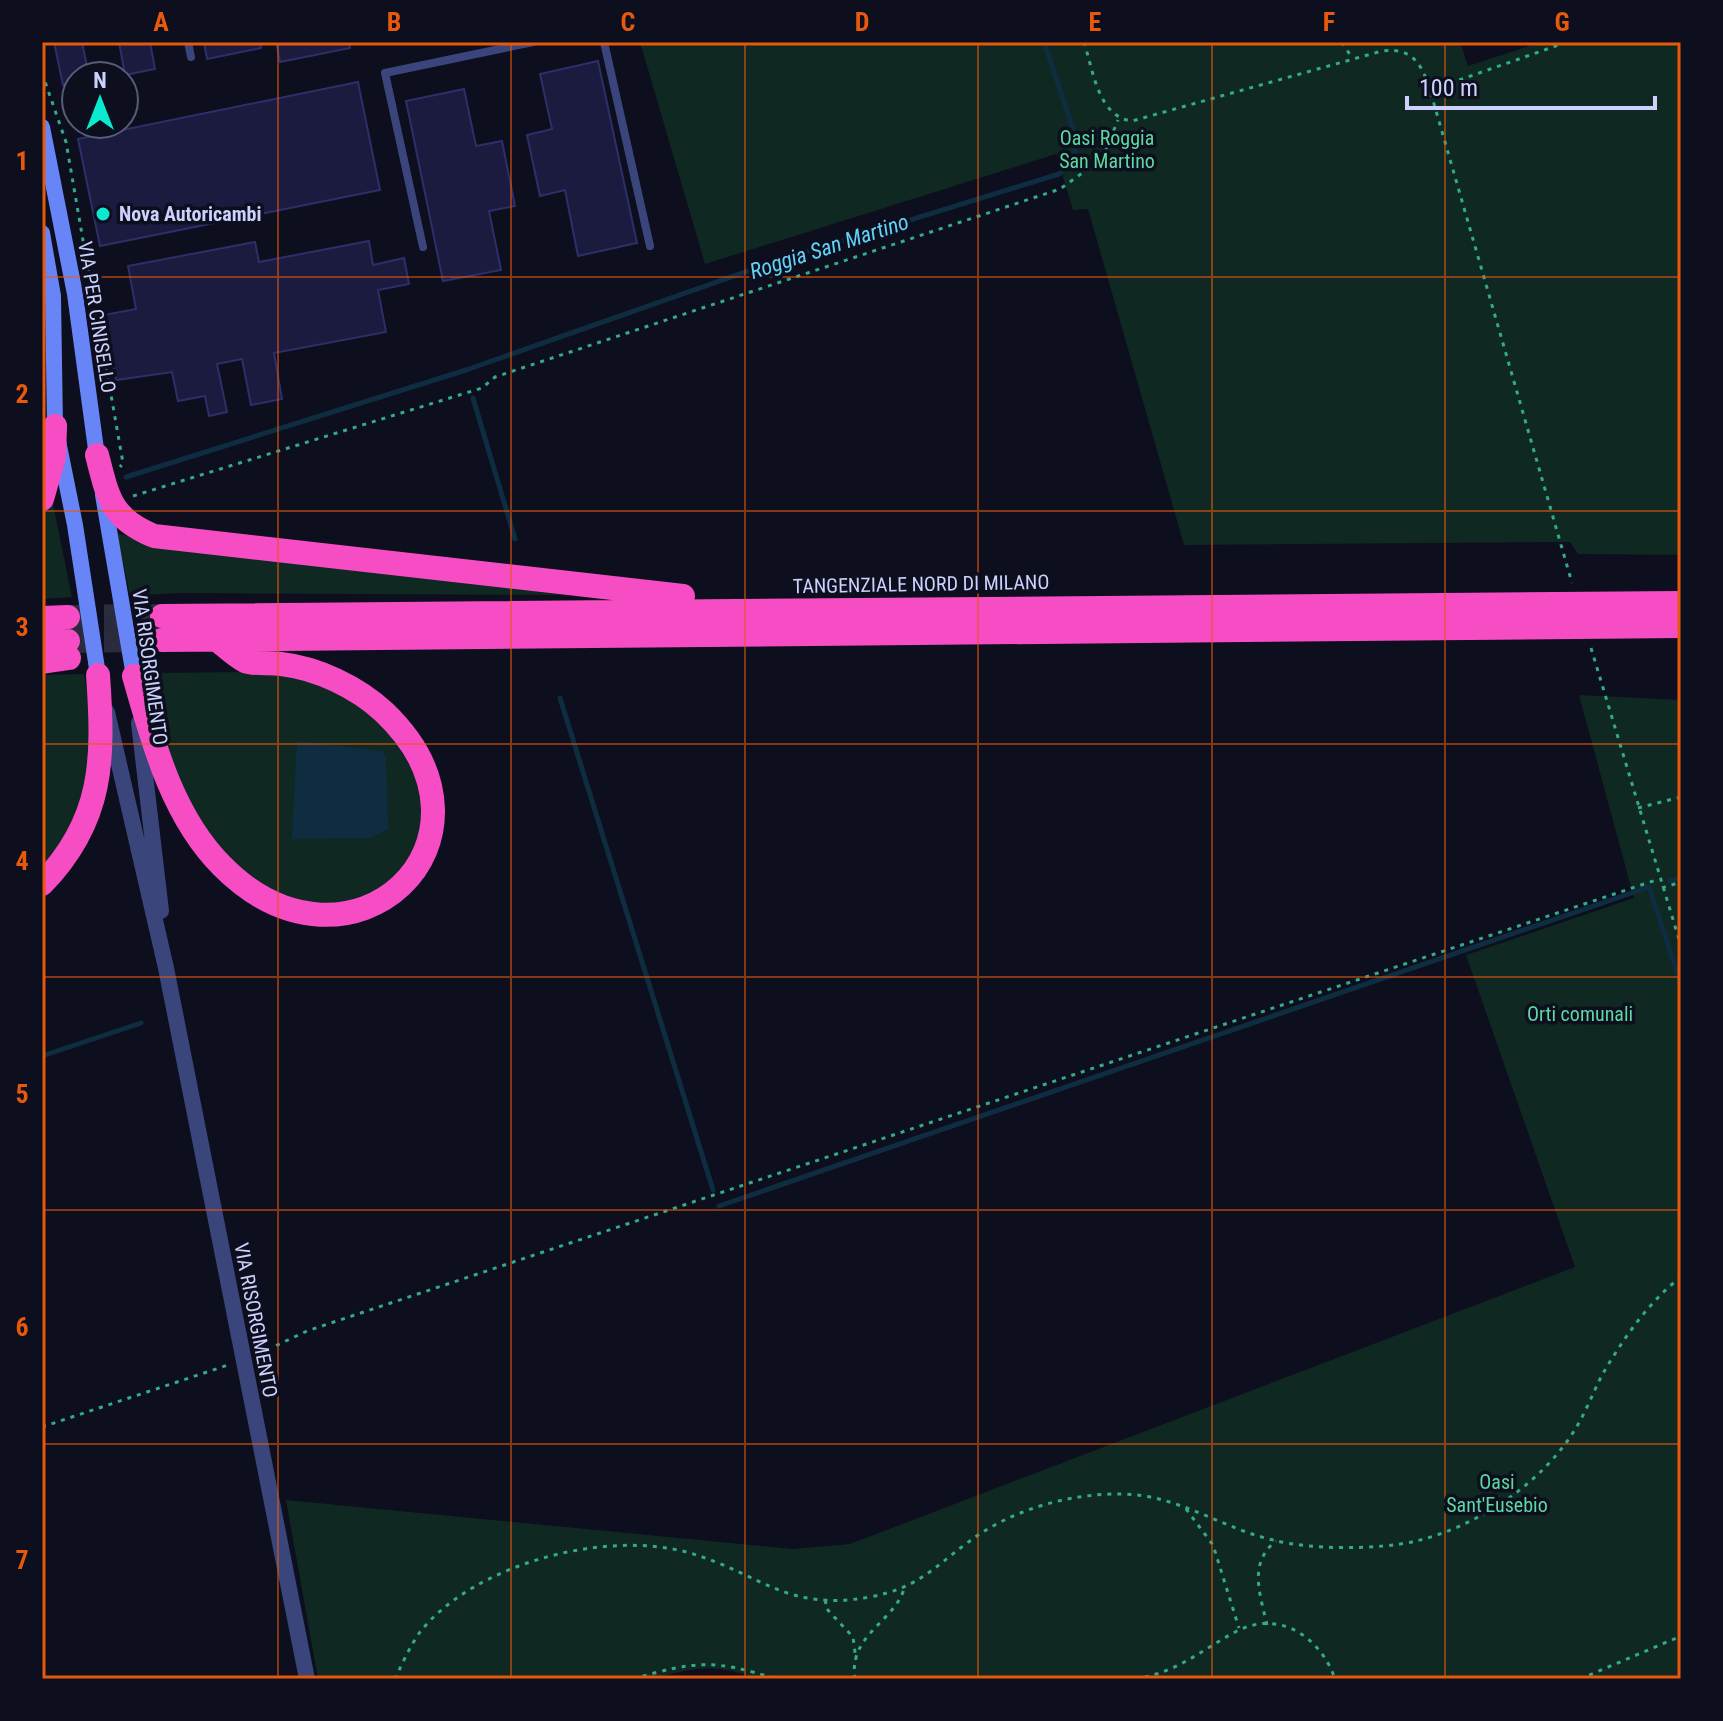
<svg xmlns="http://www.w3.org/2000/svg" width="1723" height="1721" font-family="'Roboto Condensed',sans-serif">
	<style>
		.green { fill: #102822 }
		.water { fill: #0e2d41 }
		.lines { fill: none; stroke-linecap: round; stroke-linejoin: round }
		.stream { stroke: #0e2d41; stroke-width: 5 }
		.building { fill: #1a1b3e; stroke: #2d2f69; stroke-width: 2 }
		.motorway-tunnel { stroke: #2a2b3f; stroke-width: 24; stroke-dasharray: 24 12; stroke-linecap: butt }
		.path { stroke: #3a8; stroke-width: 3; stroke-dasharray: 4 6; stroke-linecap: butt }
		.service { stroke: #3a467b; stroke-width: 8 }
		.tertiary { stroke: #3a467b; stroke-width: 16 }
		.secondary { stroke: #6885f8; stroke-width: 16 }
		.motorway { stroke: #f74dc4; stroke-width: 24 }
		.grid { fill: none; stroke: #e8590c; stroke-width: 2; stroke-opacity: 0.55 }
		.poi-dot { fill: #0beacf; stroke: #0d0e1e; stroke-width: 3 }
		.labels { text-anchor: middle; stroke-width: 7; stroke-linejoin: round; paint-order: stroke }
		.park-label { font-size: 20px; fill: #5dd89e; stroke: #0d0e1e }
		.poi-label { font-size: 20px; font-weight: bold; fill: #ccd2fd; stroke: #0d0e1e; text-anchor: start }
		.street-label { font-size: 20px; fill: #ccd2fd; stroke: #0d0e1e }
		.water-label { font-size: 22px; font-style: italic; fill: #60d3f8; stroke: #0d0e1e }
		.neatline { fill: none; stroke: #e8590c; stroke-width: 3 }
		.grid-label { font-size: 26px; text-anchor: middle; font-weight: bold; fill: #e8590c }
	</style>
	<rect width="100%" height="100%" fill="#0d0e1e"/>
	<path class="green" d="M640 42H1460L1468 66 1541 42H1681V555L1578 554 1570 542 1184 545 1088 209 1073 210 1056 154 705 264Z
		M53 504 72 597 42 599V514Z
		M117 533 141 541 564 595 179 593 130 596Z
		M252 672 293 675 332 689 364 705 391 734 425 792 419 855 363 904 293 905 218 851 176 778 144 673Z
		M84 674C92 721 97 770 80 817 72 837 54 857 42 875V675Z
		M1579 695 1681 700V1679H759C713 1663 697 1667 651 1679H318L286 1500 793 1549 850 1544 1575 1267 1466 955 1634 898Z"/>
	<path class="water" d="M297 741 382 751 386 757 388 829 370 838 292 839Z"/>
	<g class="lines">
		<path class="stream" d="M473 398 515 539
			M126 477 466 370 768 264 1059 174 1074 159 1076 138 1044 42
			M560 698 713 1190
			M1670 881 1681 878
			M42 1056 141 1023
			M719 1206 1649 887 1681 984"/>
	</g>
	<path class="building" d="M54 42H82L89 76H76V82L63 85Z
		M119 42H150L155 69 125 75Z
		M204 42H260L261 48 207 59Z
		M276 42H350V48L280 62Z
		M598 61 637 243 578 256 565 190 540 196 527 135 552 129 540 74Z
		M358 82 380 190 100 246 78 139Z
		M464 89 476 146 502 141 515 206 489 211 501 270 443 281 406 101Z
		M369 241 373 265 404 258 409 284 378 290 386 332 274 353 282 399 251 405 242 359 217 364 227 412 209 416 205 396 178 401 172 372 116 380 104 315 136 309 128 266 255 242 259 262Z"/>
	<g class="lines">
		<path class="motorway-tunnel" d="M68 617 162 616
			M68 641 162 640"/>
		<path class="path" d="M1084 42C1093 70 1098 117 1132 121L1382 51C1412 47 1422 64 1430 90L1572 583
			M1342 42 1352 58
			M42 73 66 142 89 275
			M1431 90 1567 42
			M94 298 123 463 120 467
			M133 496 482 388 495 377 1060 189 1102 159 1118 120
			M1591 648 1681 946
			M1638 808 1681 797
			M1662 888 1681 882
			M258 1354 307 1331 1659 879
			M42 1427 228 1365
			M1186 1509 1213 1545 1239 1628
			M826 1600 825 1607 853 1637 856 1660
			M1267 1625C1260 1594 1248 1563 1276 1541
			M395 1679C402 1664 410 1646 420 1632 475 1563 607 1529 690 1553 761 1574 786 1612 870 1597 917 1588 931 1570 967 1543 1010 1510 1069 1493 1123 1494 1178 1495 1221 1528 1273 1540 1311 1550 1378 1550 1416 1541 1476 1527 1541 1484 1574 1431 1585 1414 1592 1395 1601 1377 1621 1342 1648 1302 1681 1277
			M633 1679C695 1661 714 1659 776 1679
			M855 1679C848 1635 894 1622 904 1589
			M1135 1679C1179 1672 1201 1650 1237 1631 1280 1609 1321 1638 1335 1679
			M1580 1679 1681 1636"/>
		<path class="service" d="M188 42 191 57
			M604 42 650 246
			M423 247 385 73 533 42"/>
		<path class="tertiary" d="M107 712 166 968 307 1679
			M139 723 161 911"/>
		<path class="secondary" d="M42 127 75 294 98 464
			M42 233 53 296 55 426 75 525 98 675
			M103 495 134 676"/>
		<path class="motorway" d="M97 455C108 497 110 518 154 536L683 596
			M42 499 54 457 55 426
			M162 616 1681 603
			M42 618 68 617
			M162 640 1681 626
			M42 642 68 641
			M42 662 69 658
			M134 676C153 742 172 816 222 866 351 996 517 839 384 712 357 687 317 668 281 664 270 662 255 665 245 661 235 656 225 646 216 639
			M42 884C104 820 104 759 98 675"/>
	</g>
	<path class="grid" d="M278 42V1679M511 42V1679M745 42V1679M978 42V1679M1212 42V1679M1445 42V1679M42 277H1681M42 511H1681M42 744H1681M42 977H1681M42 1210H1681M42 1444H1681"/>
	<circle class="poi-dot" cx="103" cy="214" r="8"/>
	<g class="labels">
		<g class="park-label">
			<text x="1107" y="145">Oasi Roggia<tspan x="1107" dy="23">San Martino</tspan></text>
			<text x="1580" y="1021">Orti comunali</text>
			<text x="1497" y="1489">Oasi<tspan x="1497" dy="23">Sant'Eusebio</tspan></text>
		</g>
		<g class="poi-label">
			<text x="119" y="221">Nova Autoricambi</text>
		</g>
		<g class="street-label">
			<text transform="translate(97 317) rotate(81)" y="7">VIA PER CINISELLO</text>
			<text transform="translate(921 584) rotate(-1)" y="7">TANGENZIALE NORD DI MILANO</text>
			<text transform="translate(150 667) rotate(82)" y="7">VIA RISORGIMENTO</text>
			<text transform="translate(256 1320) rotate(79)" y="7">VIA RISORGIMENTO</text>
		</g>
		<g class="water-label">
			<text transform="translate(829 246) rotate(-18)" y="8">Roggia San Martino</text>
		</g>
	</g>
	<rect width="1723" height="1721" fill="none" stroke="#0d0e1e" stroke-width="88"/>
	<g transform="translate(100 100)"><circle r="38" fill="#0d0e1e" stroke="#595c77" stroke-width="2"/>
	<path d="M0-6L14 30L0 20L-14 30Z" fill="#0beacf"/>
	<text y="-12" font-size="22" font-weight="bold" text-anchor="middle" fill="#ccd2fd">N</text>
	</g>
	<path d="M1407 96v12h248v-12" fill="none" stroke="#ccd2fd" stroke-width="4"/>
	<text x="1419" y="96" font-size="24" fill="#ccd2fd" stroke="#0d0e1e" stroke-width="6" paint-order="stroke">100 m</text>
	<rect x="44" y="44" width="1635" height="1633" class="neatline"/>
	<g class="grid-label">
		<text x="161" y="31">A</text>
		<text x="394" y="31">B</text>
		<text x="628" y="31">C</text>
		<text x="862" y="31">D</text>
		<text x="1095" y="31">E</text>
		<text x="1329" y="31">F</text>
		<text x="1562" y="31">G</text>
		<text x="22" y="170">1</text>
		<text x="22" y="403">2</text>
		<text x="22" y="636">3</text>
		<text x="22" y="870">4</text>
		<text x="22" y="1103">5</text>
		<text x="22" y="1336">6</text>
		<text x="22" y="1569">7</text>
	</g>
</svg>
